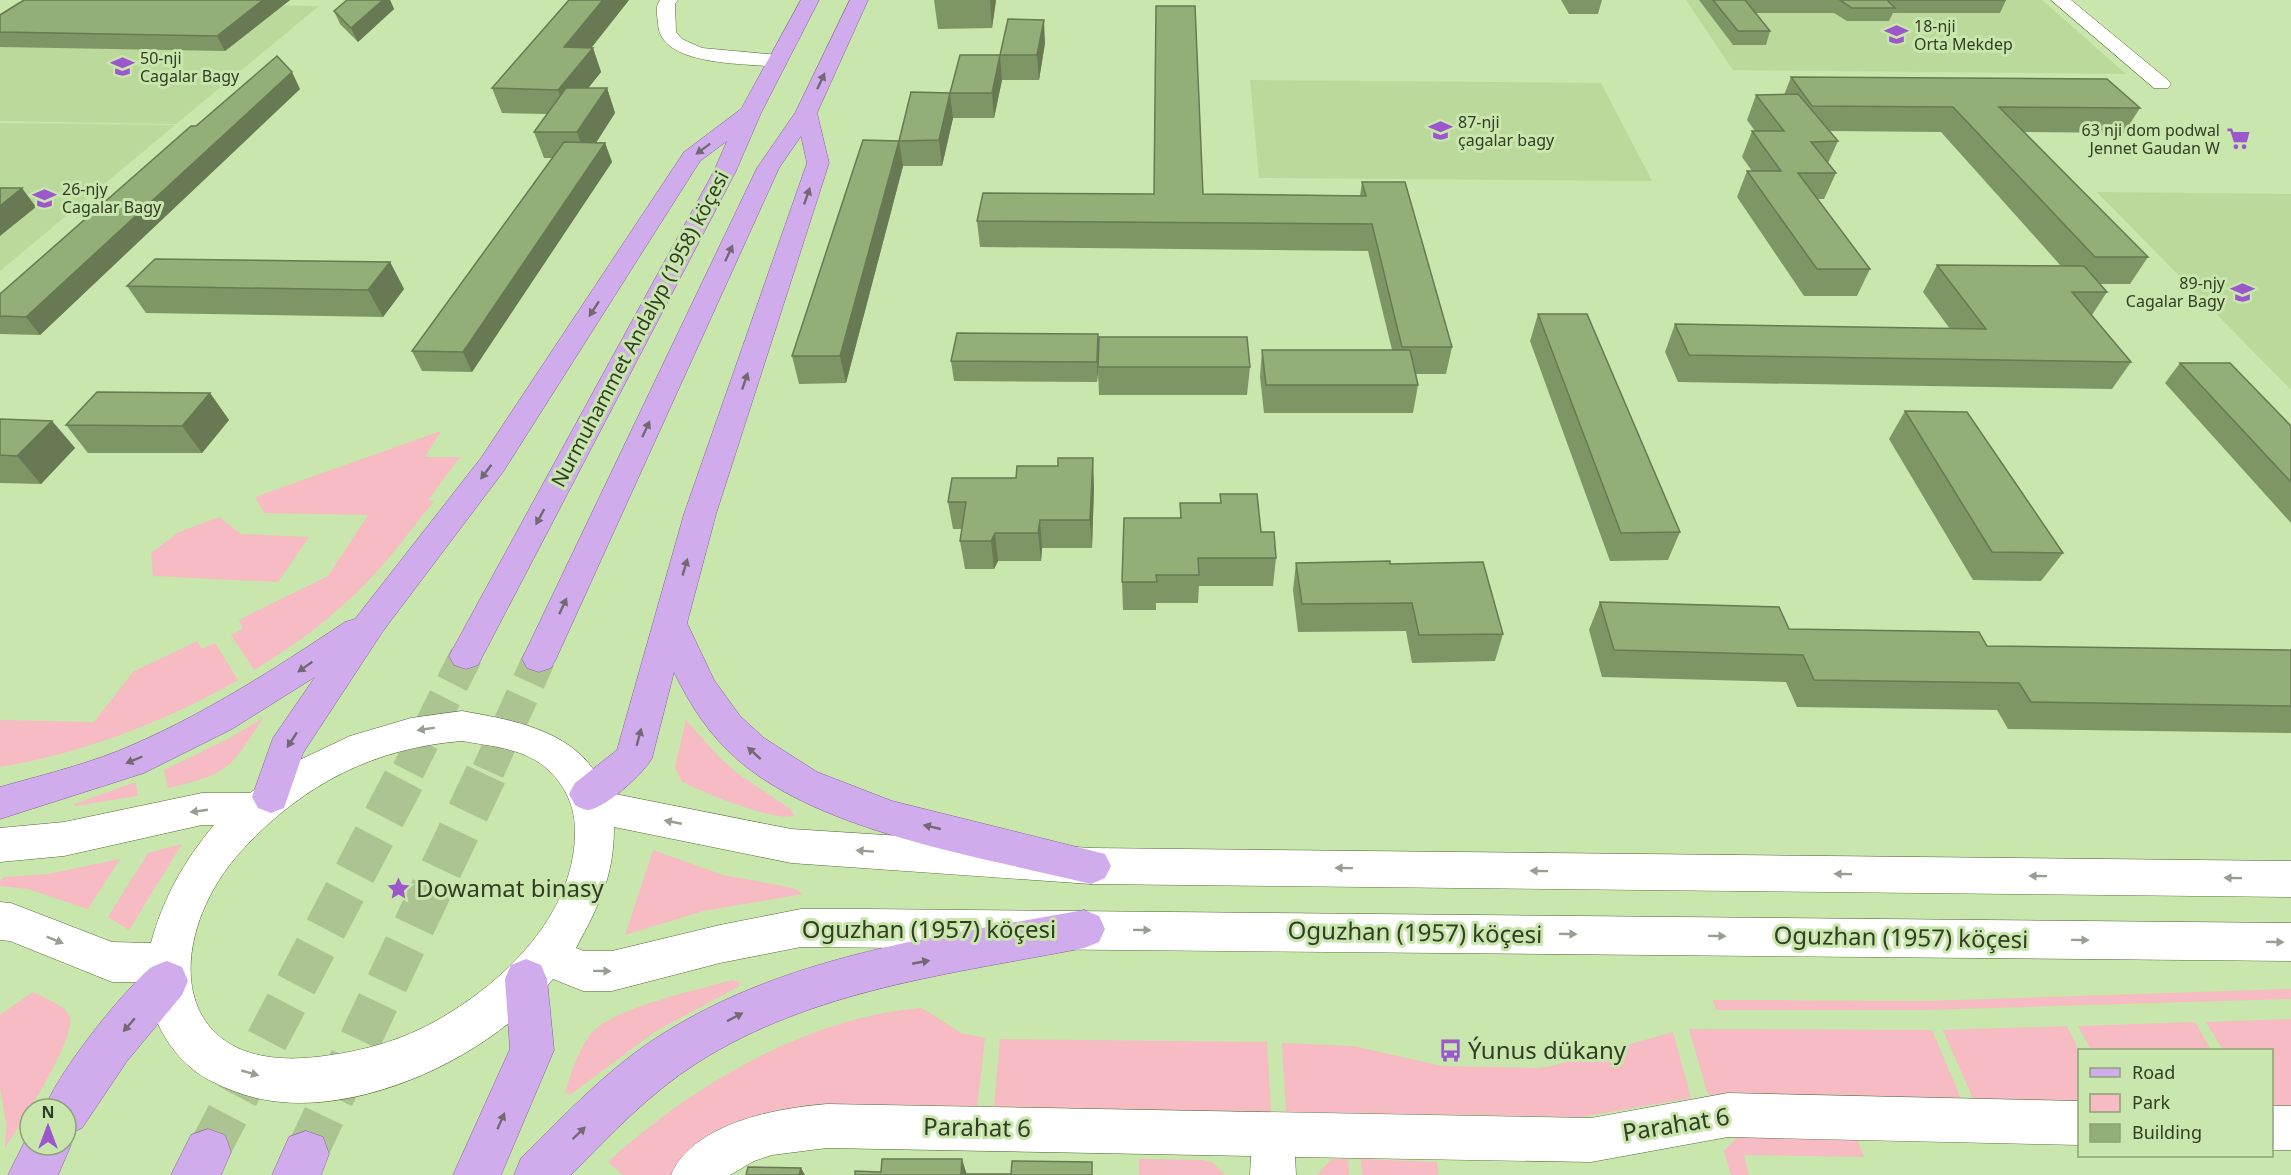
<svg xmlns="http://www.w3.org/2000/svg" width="2291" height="1175" font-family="'Noto Sans',sans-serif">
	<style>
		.built { fill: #bad99a }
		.green { fill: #f6bbc3 }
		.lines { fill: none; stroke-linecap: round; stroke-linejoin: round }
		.primary-tunnel-far1 { stroke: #abc491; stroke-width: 33; stroke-dasharray: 33 16; stroke-linecap: butt }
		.primary-tunnel { stroke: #abc491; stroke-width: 42; stroke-dasharray: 42 21; stroke-linecap: butt }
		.street-casing { stroke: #536b36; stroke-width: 1 }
		.secondary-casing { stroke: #536b36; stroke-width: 1 }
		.primary-casing { stroke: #85619f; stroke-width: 1 }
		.street { fill: #fff; fill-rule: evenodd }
		.secondary { fill: #fff; fill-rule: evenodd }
		.primary { fill: #d1acec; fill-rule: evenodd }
		.wall { fill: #7e9666 }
		.shaded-wall { fill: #677a53 }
		.building { fill: #93ae77; stroke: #677a53; stroke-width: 1.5 }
		.oneway { fill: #726975 }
		.oneway2 { fill: #989e92 }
		.labels { text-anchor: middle; stroke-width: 6; stroke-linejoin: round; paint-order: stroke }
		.far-poi-label { font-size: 16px; fill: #323d26; stroke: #c9e6ac; text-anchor: start }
		.street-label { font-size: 20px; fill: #323d26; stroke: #c9e6ac }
		.near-poi-label { font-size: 24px; fill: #323d26; stroke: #c9e6ac; text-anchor: start }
		.near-street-label { font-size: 24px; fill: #323d26; stroke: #c9e6ac }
	</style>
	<rect width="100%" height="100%" fill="#c9e6ac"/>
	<path class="built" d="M1686 0H2042L2126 74 1733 70Z
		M18 2 319 6 176 124 0 121V14Z
		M1250 80 1601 83 1652 181 1259 178Z
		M0 123 175 125 0 271Z
		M2097 192 2291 194V390Z"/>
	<path class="green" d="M441 431 425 457H460L428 500 434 501C412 528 391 558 366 583 333 617 294 646 254 670L231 635 243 629 239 620 328 576 368 515 264 513 255 497Z
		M219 517 241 534 309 537 278 582 153 576 151 553 179 532Z
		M197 641 202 649 215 643 238 680C165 722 83 753 0 767V720L94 722 133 672Z
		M263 718C231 769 228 774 168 788L164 770 228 739Z
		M686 720 718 756 737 773 789 808 795 816C770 821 706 793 682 782L675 767Z
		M136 782 138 796 75 806 74 804Z
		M182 844 129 930 108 917 148 853Z
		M653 850 723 875 793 888 803 894 703 911 625 935Z
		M120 859 88 909 28 889 0 886V881L5 877 48 874Z
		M732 980 740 982 738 987 656 1031 571 1094 565 1093C571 1074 578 1050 591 1034 609 1009 701 989 732 980Z
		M2291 989V999L1927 1010H1716L1713 1000 1923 1001Z
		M33 992C44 998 62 1004 69 1015 80 1034 18 1128 5 1148L6 1124 0 1087V1015Z
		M922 1008 961 1033 985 1038 977 1108 673 1175H623L608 1162C692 1086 806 1017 922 1008Z
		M2291 1019V1109L2272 1108V1050H2223L2206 1022Z
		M2195 1022 2211 1050H2091L2078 1026Z
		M2067 1026 2079 1051V1104L1974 1101 1943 1030Z
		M1689 1029 1932 1030 1962 1101 1708 1095Z
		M1673 1032 1691 1098 1581 1117 1286 1112 1282 1043 1353 1046 1442 1066 1538 1068 1552 1066Z
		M1000 1039 1267 1042 1271 1112 994 1108Z
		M1743 1131 1854 1132 1864 1157 1744 1155 1749 1175H1731L1724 1151Z
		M1139 1159 1204 1160 1213 1163 1225 1175H1139Z
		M1332 1159H1348L1349 1175H1317Z
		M1361 1159 1437 1162 1438 1175H1362Z"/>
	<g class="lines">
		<path class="primary-tunnel-far1" d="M408 771 466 656
			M488 771 539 659"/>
		<path class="primary-tunnel" d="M208 1152 409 770
			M306 1154 488 770"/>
		<defs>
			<path id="street" d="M660 0H678L675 4 676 32 682 39 702 48 778 55 788 61 778 67C746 63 659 67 658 23 657 15 655 6 660 0Z
				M2051 0H2071L2168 80 2171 84 2168 88H2154Z
				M1728 1093 2080 1101V1145L1728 1137 1591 1162 1295 1157 1296 1175H1250L1251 1156 827 1148 772 1155 754 1161 730 1175H671C693 1123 777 1108 827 1104L1591 1118Z
				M2272 1106H2291V1150H2272Z"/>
			<path id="secondary" d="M462 711C518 721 583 732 605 792L791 829 1091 848 2291 861V897L1091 884 791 863 614 827C614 877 599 905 576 948L584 951H612L720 925 801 909H867L2291 923V961L801 947 720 963 612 991H583L553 979C496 1052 374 1111 281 1102 256 1100 233 1092 211 1081 175 1063 150 1022 147 982H112L10 941 0 940V902L11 903 112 942 151 943C163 898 184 861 214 825H202L64 856 0 862V828L64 822 202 793H250L291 764 350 736 411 718ZM462 741C490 746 522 748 545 767 566 785 576 808 575 835 573 915 506 980 441 1018 402 1041 360 1052 316 1057 164 1074 163 933 245 847 305 783 375 748 462 741Z"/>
			<path id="primary" d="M801 0H819L761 113 736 171 478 665 466 669 454 665 449 656 714 171 727 141 700 161 503 472 383 631 303 753 284 808 271 813 258 808 252 797 273 738 315 677 232 729 144 773 0 819V787C39 776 80 766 118 751 199 718 273 670 345 622L355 619 481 458 684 152 741 109Z
				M850 0H868L817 113 829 163 716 514 687 623 714 680 740 716 764 738 817 772 892 801 1105 854 1111 866 1105 878 1091 884C983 857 822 833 738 760 709 735 690 705 674 672L652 758C645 772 605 809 588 810 585 810 578 807 575 805L569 794 575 783 617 750 684 514 807 163 801 136 779 168 556 659 551 668 539 672 527 668 522 659 757 168 795 113Z
				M1084 910 1099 916 1105 929 1099 942 1084 948C952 974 813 989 697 1063 650 1093 610 1135 571 1175H514L521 1158C566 1114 610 1066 664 1033 790 954 941 936 1084 910Z
				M526 959 541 965 547 979 554 1050 501 1175H453L510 1049 505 979 511 965Z
				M167 961 182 967 188 981 182 995 127 1061 82 1128 67 1135 71 1145 58 1175H8L30 1131V1145H66V1109H44C60 1070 118 997 150 968 155 965 161 963 167 961Z
				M208 1129 225 1135 231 1152 221 1175H171L191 1135Z
				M306 1131 323 1137 329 1154 321 1175H272L289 1137Z"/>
		</defs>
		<use href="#street" class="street-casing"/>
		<use href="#secondary" class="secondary-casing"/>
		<use href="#primary" class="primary-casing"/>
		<use href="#street" class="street"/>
		<use href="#secondary" class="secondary"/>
		<use href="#primary" class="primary"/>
	</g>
	<path class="wall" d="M290 0 225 51 0 47V15Z
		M347 0H390L394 9 358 42 340 24 334 11Z
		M629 0 591 48H593L601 72 588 88H607L615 113 596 143H605L612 162 472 372 422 371 412 351 553 158H544L534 132 547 114 502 113 492 88Z
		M934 0H996L992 28 938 29Z
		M1561 0H1602L1598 14H1569Z
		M1699 0H2006L2000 13H1893L1889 21H1847L1834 13H1756L1770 31 1766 45H1733Z
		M1045 43 1039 80H1002L994 118H953L942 166H903L846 383 799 384 792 356 899 141 950 93 1000 55Z
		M1791 77 2140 108 2124 133 2025 132 2148 257 2130 284H2100L2107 292 2092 315 2131 362 2112 389 1678 382 1665 352 1675 324 1950 329 1923 292 1937 265 2061 266 1941 132 1829 131 1838 141 1828 163 1836 173 1824 199H1817L1870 269 1857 296H1804L1737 197 1747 171H1752L1742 157 1752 131H1755L1747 120 1756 95H1784Z
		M300 89 40 335 0 334V294L196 126Z
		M1362 182 1452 347 1446 374H1416L1418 385 1413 413H1264L1260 377 1262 350H1392L1368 251 980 247 977 221 1203 194 1360 196Z
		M390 262 404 289 383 317 146 313 127 286Z
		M1538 314 1680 532 1668 560 1610 561 1530 341Z
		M1099 345 1250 367 1247 395H1099L1098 373 1097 382 954 381 951 361Z
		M2180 363 2291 426V523L2165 383Z
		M210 393 229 420 202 453H88L66 425Z
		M1905 411 2063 553 2041 581 1973 580 1889 439Z
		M0 419 52 421 75 448 41 484 0 483Z
		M1094 486 1092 548H1042L1041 561H998L994 569H965L960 541 962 529H953L948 502Z
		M1220 494 1261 532 1276 558 1273 586H1199L1198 603H1156V610H1123L1122 582 1180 518V503H1220Z
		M1296 563 1390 564 1503 634 1495 661 1412 663 1406 631 1298 632 1293 590Z
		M1600 602 1789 629 1987 646 2291 650V733L2008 729 1997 710 1797 707 1786 682 1602 677 1589 630Z"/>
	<path class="shaded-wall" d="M263 0H290L225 51 217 36Z
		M383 0H390L394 9 358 42 351 28Z
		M603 0H629L573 71 564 47Z
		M990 0H996L992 28Z
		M1044 20 1045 43 1039 80 1037 55Z
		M593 48 601 72 567 115 558 90Z
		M1000 55 1002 80 994 118 992 93Z
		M292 72 300 89 40 335 26 317Z
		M607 88 615 113 586 158 577 132Z
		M950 93 953 118 942 166 939 140Z
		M899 141 903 166 846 383 840 356Z
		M605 143 612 162 472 372 463 352Z
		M22 188 36 207 0 236V206Z
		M390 262 404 289 383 317 368 290Z
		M1098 334 1099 354 1097 382V362Z
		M210 393 229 420 202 453 182 426Z
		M52 421 75 448 41 484 17 456Z
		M1093 458 1094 486 1092 548 1090 520Z
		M1040 520 1042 548 1041 561 1038 533Z
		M995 533 998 561 994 569 991 541Z
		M962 1159 967 1175 961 1174Z
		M801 1168 805 1175H799Z"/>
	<path class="building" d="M24 0H263L217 36 0 32V15Z
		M347 0H383L351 28 334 11Z
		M569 0H603L564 47 593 48 558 90 492 88Z
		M1713 0H1745L1770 31H1738Z
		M1840 0H2006H1887L1895 8H1852Z
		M1156 6H1195L1203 194 1366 196 1362 182H1405L1452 347H1402L1372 224 977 221 983 193 1154 194Z
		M1008 19 1044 20 1037 55H1000Z
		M960 55H1000L992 93H950Z
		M277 56 292 72 26 317 0 316V294L191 126H196Z
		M1791 77 2107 79 2140 108 1999 107 2148 257H2095L1953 107 1812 106Z
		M566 88H607L577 132H534Z
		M911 92 950 93 939 140 899 141Z
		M1798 94 1838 141 1811 142 1836 173H1798L1870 269H1817L1747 171H1781L1752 131H1784L1756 95Z
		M863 140 899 141 840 356H792Z
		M564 142 605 143 463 352 412 351Z
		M0 188H22L0 206Z
		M155 259 390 262 368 290 127 286Z
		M1937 265 2084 266 2107 292H2072L2131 362 1689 355 1675 324 1986 329Z
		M1538 314H1587L1680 532 1621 533Z
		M957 333 1098 334 1097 362 951 361Z
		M1099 337H1247L1250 367H1098Z
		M1262 350H1410L1418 385H1266Z
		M2180 363H2230L2291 426V482Z
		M97 392 210 393 182 426 66 425Z
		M1905 411 1967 412 2063 553 1992 552Z
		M0 419 52 421 17 456 0 455Z
		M1058 458H1093L1090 520H1040L1038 533H995L991 541H960L966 502H948L952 478H1016L1017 466H1058Z
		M1220 494H1257L1261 532H1274L1276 558H1198L1199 575H1156L1157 582H1122L1124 518H1181L1180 503H1221Z
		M1390 561V564L1483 562 1503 634 1419 635 1412 603 1302 604 1296 563Z
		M1600 602 1779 607 1789 629 1979 632 1987 646 2291 650V706L2031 702 2019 683 1814 680 1803 655 1614 650Z
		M882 1159H962L961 1174H1011L1012 1161 1092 1162V1175H855V1171L881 1172Z
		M748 1167 801 1168 799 1175H746Z"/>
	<defs><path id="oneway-solid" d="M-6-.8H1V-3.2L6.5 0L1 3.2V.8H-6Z" transform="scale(1.5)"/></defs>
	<g class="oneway">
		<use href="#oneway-solid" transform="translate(821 81) rotate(-65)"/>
		<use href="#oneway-solid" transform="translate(703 149) rotate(143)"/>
		<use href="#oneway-solid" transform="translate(807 196) rotate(-71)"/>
		<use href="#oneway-solid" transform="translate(729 253) rotate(-65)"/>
		<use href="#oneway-solid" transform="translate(594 309) rotate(123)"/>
		<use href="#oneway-solid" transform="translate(745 381) rotate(-71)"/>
		<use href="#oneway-solid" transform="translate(646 429) rotate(-65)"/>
		<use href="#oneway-solid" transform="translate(486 472) rotate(127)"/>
		<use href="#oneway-solid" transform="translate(540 517) rotate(118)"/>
		<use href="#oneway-solid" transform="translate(685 567) rotate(-74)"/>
		<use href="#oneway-solid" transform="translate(563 606) rotate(-65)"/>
		<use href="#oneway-solid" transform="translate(305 667) rotate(145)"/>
		<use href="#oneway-solid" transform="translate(639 737) rotate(-75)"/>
		<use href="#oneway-solid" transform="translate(292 740) rotate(123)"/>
		<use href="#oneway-solid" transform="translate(754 753) rotate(-138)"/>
		<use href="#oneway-solid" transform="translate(134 760) rotate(157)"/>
		<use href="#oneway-solid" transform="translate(932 827) rotate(-167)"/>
		<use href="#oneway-solid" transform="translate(921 962) rotate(-11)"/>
		<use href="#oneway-solid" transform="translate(735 1017) rotate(-28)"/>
		<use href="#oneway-solid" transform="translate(129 1025) rotate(131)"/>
		<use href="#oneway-solid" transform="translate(501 1121) rotate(-66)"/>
		<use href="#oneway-solid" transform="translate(579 1133) rotate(-44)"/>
	</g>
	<g class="oneway2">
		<use href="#oneway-solid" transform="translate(426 729) rotate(171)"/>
		<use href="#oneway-solid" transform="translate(199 811) rotate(172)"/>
		<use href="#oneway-solid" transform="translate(673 822) rotate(-169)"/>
		<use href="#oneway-solid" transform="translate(865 851) rotate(-176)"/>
		<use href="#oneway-solid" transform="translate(1344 868) rotate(-179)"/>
		<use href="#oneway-solid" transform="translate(1539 871) rotate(-179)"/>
		<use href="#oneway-solid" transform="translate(1843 874) rotate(-179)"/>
		<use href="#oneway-solid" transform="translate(2038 876) rotate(-179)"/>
		<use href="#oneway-solid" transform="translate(2233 878) rotate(-179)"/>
		<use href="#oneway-solid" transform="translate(1142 930) rotate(1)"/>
		<use href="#oneway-solid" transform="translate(1568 934) rotate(1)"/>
		<use href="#oneway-solid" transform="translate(1717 936) rotate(1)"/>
		<use href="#oneway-solid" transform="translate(55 940) rotate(22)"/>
		<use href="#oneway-solid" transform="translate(2080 940) rotate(1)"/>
		<use href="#oneway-solid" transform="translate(2275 942) rotate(1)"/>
		<use href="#oneway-solid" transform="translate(602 971) rotate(1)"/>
		<use href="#oneway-solid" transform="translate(250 1073) rotate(16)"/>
	</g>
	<defs>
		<symbol id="school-bare" viewBox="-9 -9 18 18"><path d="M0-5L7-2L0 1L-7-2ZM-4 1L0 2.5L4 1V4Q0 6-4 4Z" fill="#9c57cc" stroke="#c9e6ac" stroke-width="2.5" paint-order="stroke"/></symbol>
		<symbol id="supermarket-bare" viewBox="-9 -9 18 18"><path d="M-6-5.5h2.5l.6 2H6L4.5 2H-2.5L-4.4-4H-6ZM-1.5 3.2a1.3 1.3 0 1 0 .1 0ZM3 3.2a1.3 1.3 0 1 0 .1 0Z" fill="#9c57cc" stroke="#c9e6ac" stroke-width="2.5" paint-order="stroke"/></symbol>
		<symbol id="sight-bare" viewBox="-9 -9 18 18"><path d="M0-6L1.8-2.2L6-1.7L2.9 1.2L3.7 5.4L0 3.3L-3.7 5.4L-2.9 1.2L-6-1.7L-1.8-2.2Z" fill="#9c57cc" stroke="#c9e6ac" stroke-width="2.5" paint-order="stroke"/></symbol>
		<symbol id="bus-bare" viewBox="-9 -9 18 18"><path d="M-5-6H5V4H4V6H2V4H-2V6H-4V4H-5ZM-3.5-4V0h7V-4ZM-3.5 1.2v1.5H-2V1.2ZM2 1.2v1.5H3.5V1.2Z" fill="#9c57cc" stroke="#c9e6ac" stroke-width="2.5" paint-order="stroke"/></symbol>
	</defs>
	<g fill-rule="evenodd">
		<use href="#school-bare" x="1880" y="18" width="33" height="33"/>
		<use href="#school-bare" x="106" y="50" width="33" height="33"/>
		<use href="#school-bare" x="1424" y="114" width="33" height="33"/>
		<use href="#supermarket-bare" x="2222" y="122" width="33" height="33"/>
		<use href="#school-bare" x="28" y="182" width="33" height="33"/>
		<use href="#school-bare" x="2226" y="276" width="33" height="33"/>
		<use href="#sight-bare" x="382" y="872" width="33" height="33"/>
		<use href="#bus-bare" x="1434" y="1034" width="33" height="33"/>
	</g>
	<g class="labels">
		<g class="far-poi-label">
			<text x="1914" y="32">18-nji<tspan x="1914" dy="18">Orta Mekdep</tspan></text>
			<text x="140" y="64">50-nji<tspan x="140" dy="18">Cagalar Bagy</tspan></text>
			<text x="1458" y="128">87-nji<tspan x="1458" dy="18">çagalar bagy</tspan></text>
			<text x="2220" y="136" text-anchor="end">63 nji dom podwal<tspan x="2220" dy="18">Jennet Gaudan W</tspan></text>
			<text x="62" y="195">26-njy<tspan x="62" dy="18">Cagalar Bagy</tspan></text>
			<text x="2225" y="289" text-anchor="end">89-njy<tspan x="2225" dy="18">Cagalar Bagy</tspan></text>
		</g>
		<g class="street-label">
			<text transform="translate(640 329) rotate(-62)" y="7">Nurmuhammet Andalyp (1958) köçesi</text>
		</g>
		<g class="near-poi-label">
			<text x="416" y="897">Dowamat binasy</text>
			<text x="1468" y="1059">Ýunus dükany</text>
		</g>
		<g class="near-street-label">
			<text x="929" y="938">Oguzhan (1957) köçesi</text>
			<text transform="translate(1415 933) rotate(1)" y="8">Oguzhan (1957) köçesi</text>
			<text transform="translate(1901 938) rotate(1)" y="8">Oguzhan (1957) köçesi</text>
			<text transform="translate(1676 1125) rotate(-9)" y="8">Parahat 6</text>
			<text transform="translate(977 1128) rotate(1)" y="8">Parahat 6</text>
		</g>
	</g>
	<rect x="2078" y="1049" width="195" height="108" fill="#c9e6ac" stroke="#8da276" stroke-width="1.5"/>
	<rect x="2090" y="1068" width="30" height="9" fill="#d1acec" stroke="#8da276" stroke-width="1.5"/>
	<text x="2132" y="1079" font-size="18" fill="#323d26">Road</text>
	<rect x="2090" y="1094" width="30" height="18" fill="#f6bbc3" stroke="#8da276" stroke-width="1.5"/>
	<text x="2132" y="1109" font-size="18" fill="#323d26">Park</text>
	<rect x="2090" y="1124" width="30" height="18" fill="#93ae77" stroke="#8da276" stroke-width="1.5"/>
	<text x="2132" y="1139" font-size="18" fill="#323d26">Building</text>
	<g transform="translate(48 1127)"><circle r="28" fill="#c9e6ac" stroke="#8da276" stroke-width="1.5"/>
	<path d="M0-4.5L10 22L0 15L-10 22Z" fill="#9c57cc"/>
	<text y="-9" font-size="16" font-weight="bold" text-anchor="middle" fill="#323d26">N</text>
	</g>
</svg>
